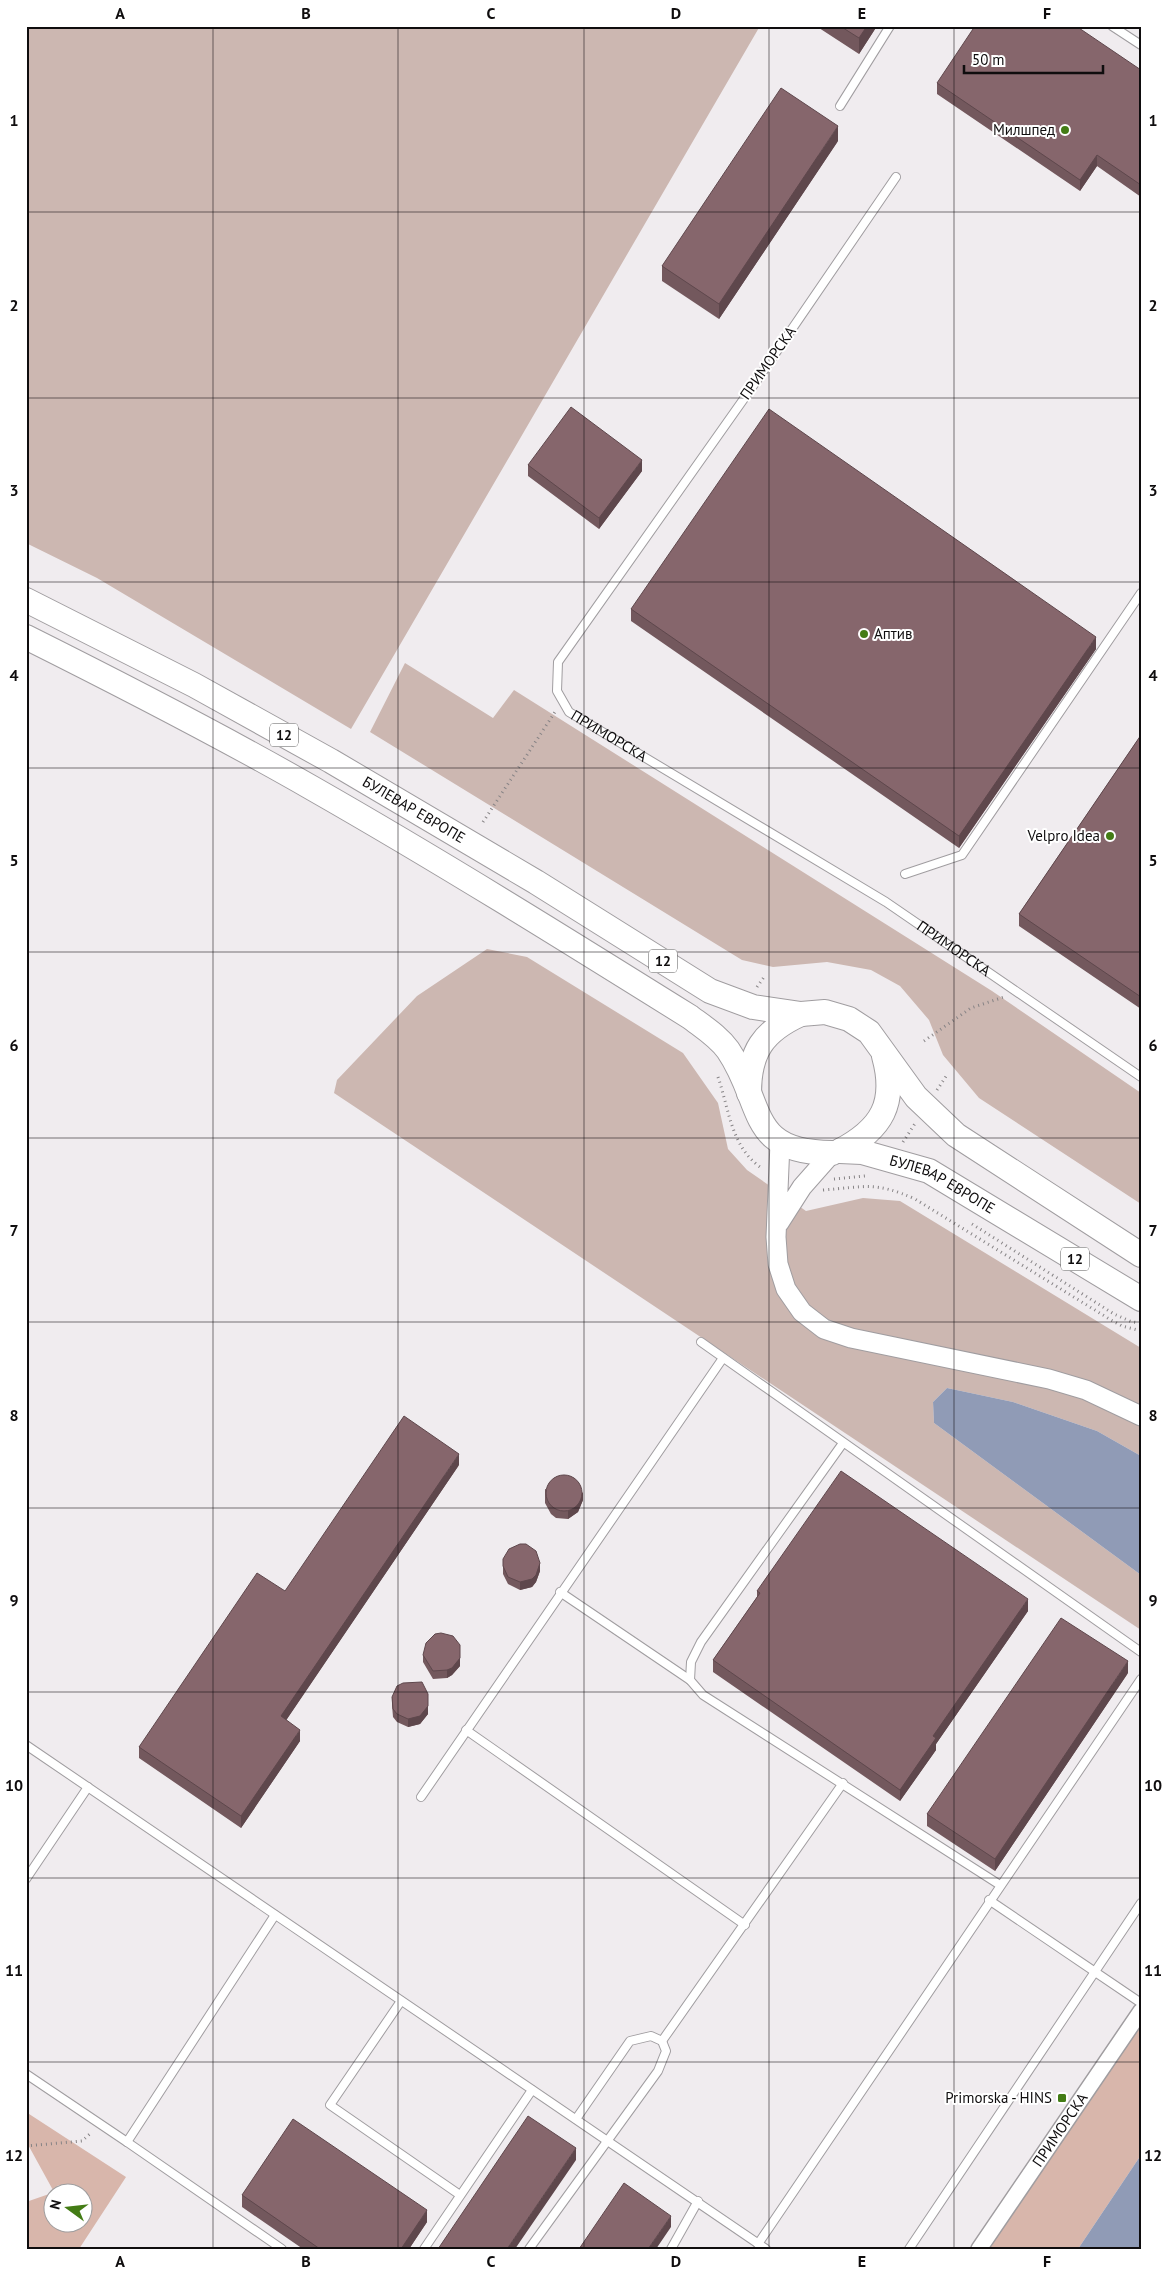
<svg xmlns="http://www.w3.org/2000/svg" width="1167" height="2275" font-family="'PT Sans',sans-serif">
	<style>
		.green { fill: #ccb7b1 }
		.forest { fill: #d8b6ab }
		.water { fill: #909bb6 }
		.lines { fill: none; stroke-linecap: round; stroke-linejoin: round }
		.service-casing { stroke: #a09da0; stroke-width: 10 }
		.minor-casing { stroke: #a09da0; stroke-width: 18 }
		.tertiary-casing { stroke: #a09da0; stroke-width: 21 }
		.primary-casing { stroke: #a09da0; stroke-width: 26 }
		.path { stroke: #868385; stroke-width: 3; stroke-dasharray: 1 4; stroke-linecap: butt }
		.service { stroke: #fff; stroke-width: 8 }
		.minor { stroke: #fff; stroke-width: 15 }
		.tertiary { stroke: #fff; stroke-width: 19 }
		.primary { stroke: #fff; stroke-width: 24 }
		.wall { fill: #73585d }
		.shaded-wall { fill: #5e474c }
		.building { fill: #86666c; stroke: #5e474c }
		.grid { fill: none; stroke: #0f0d0e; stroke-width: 1; stroke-opacity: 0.55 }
		.poi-dot { fill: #437c15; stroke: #fff; stroke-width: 2 }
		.labels { text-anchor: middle; stroke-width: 4; stroke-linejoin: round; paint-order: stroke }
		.shield { fill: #fff; stroke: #575656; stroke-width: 1 }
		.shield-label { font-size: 14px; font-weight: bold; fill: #0f0d0e }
		.poi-label { font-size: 15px; fill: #0f0d0e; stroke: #fff; text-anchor: end }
		.street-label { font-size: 15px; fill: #0f0d0e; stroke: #fff }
		.neatline { fill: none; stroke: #0f0d0e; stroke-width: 2 }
		.grid-label { font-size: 16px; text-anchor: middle; font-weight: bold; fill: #0f0d0e }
	</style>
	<rect width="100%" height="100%" fill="#f0ecef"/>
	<path class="green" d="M26 26H760L351 729 97 578 26 543Z
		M405 663 493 718 514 690 992 991 1141 1093V1204L979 1098 943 1055 929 1020 900 986 871 970 827 962 773 967 742 960 370 732Z
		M487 949 527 957 683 1053 718 1103 728 1149 747 1170 806 1211 863 1198 900 1201 1141 1348V1456L1097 1431 1013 1402 947 1388 933 1402 934 1423 1141 1575V1630L334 1093 337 1080 417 996Z"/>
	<path class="forest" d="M1141 2025V2155L1078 2249H987Z
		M26 2112 126 2177 79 2249H26V2202L52 2193V2222H82V2192H54L26 2141Z"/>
	<path class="water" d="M947 1388 1013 1402 1097 1431 1141 1456V1575L934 1423 933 1402Z
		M1141 2155V2249H1078Z"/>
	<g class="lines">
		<defs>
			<g id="service">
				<path d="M1112 26 1141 45"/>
				<path d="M840 106 890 26"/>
				<path id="s1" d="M896 177 755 383 558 662 557 691 569 712 886 902 1141 1077"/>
				<path d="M905 874 962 855 1141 593"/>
				<path d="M701 1342 1141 1652"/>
				<path d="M843 1443 701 1642 691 1662 690 1680 703 1695 1000 1885"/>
				<path d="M560 1592 690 1680"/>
				<path d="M466 1730 745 1925"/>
				<path d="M26 1745 766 2249"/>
				<path d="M421 1797 723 1358"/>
				<path d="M26 1879 88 1787"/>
				<path d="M989 1900 1141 2003"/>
				<path d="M275 1915 127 2142 282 2249"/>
				<path d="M401 2001 330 2105 460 2195"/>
				<path d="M662 2041 843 1783"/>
				<path d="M26 2074 127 2142"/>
				<path d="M758 2244 1141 1679"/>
				<path d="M424 2249 532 2090"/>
				<path d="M529 2249 658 2071 666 2051 662 2041 651 2036 630 2041 576 2119"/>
				<path d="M671 2249 698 2201"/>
				<path d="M909 2249 1141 1903"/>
			</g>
			<g id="minor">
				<path id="s2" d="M979 2249 1141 2011"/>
			</g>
			<path id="tertiary" d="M780 1143 776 1237 778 1264 786 1289 802 1312 824 1329 851 1338 1049 1379 1086 1390 1141 1416
				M779 1223 802 1187 832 1153"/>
			<g id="primary">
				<path id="s3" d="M26 600 194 685 331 761 536 882 710 991 753 1007 801 1014 825 1012 849 1019 869 1032 916 1097 956 1135 1141 1255"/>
				<path d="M26 637C122 685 218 734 312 788 440 861 565 939 690 1017 703 1027 718 1036 728 1050 765 1104 746 1153 832 1153"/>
				<path d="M749 1093C749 1052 763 1031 801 1014"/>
				<path id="s4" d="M840 1151 862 1152 929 1171 1141 1299"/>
				<path d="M840 1151C882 1129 897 1103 884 1056"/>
			</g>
		</defs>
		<use href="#service" class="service-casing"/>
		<use href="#minor" class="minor-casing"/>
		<use href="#tertiary" class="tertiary-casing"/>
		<use href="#primary" class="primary-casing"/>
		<path class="path" d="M483 822 555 712
			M757 987 764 977
			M924 1041 971 1008 1004 997
			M718 1077C729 1109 731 1146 760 1167
			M937 1090 947 1075
			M903 1142 916 1122
			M834 1179 865 1176
			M823 1190C864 1187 875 1181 915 1199L1111 1320 1122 1326 1141 1331
			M972 1224 1114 1314 1132 1322 1141 1323
			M26 2146 82 2141 92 2132"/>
		<use href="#service" class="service"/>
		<use href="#minor" class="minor"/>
		<use href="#tertiary" class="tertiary"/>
		<use href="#primary" class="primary"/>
	</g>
	<path class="wall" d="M816 26H877L859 54Z
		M1141 70V197L1097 166 1080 191 937 94V83Z
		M838 141 719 319 662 281V266Z
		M528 465 642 471 599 529 528 476Z
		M631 609 1096 649 959 848 631 621Z
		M1141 735V1009L1019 926V914Z
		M459 1465 286 1720 300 1741 241 1828 139 1758V1747L285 1591Z
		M545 1489 583 1500 578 1512 568 1519 556 1518 551 1514 545 1503Z
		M503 1559 540 1571 536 1582 532 1587 520 1590 508 1584 503 1574Z
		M757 1591 1028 1611 936 1744V1750L900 1801 713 1672V1660L757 1597Z
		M423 1655 460 1666 452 1675 447 1678 433 1679 423 1662Z
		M1128 1673 995 1871 927 1826V1814Z
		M428 1694V1714L420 1724 408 1727 397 1722 393 1717 392 1705V1697Z
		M242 2195 427 2222 409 2249H303L242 2207Z"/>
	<path class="shaded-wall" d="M867 26H877L859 54V38Z
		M838 126V141L719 319V304Z
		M1097 155V166L1080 191V180Z
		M642 460V471L599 529V518Z
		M1096 637V649L959 848V836Z
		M459 1454V1465L281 1728V1716Z
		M583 1492V1500L578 1512 568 1519V1511Z
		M540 1563V1571L536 1582 532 1587 520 1590V1582Z
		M1028 1599V1611L936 1744V1750L900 1801V1790L933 1736Z
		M460 1658V1666L452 1675 447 1678V1670Z
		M1128 1661V1673L995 1871V1859Z
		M428 1706V1714L420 1724 408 1727V1719Z
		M300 1730V1741L241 1828V1816Z
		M576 2148V2160L515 2249H507Z
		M427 2210V2222L409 2249H401Z
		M671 2216V2227L656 2249H648Z"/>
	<path class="building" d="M840 26H867L859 38Z
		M975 26H1076L1141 70V185L1097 155 1080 180 937 83Z
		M781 88 838 126 719 304 662 266Z
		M571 407 642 460 599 518 528 465Z
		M769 409 1096 637 959 836 631 609Z
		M1141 735V997L1019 914Z
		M404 1416 459 1454 281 1716 300 1730 241 1816 139 1747 257 1573 285 1591Z
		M841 1471 1028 1599 933 1736 936 1738 900 1790 713 1660 760 1593 757 1591Z
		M546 1493a18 18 0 1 1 36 0a18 18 0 1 1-36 0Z
		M520 1544H526L536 1551 540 1563 536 1575 532 1579 520 1582 508 1577 503 1566V1559L509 1549Z
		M1061 1618 1128 1661 995 1859 927 1814Z
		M441 1633 453 1636 460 1645V1658L452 1668 447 1670 433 1671 423 1655 426 1643 435 1634Z
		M422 1682 428 1694V1706L420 1716 408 1719 397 1714 393 1709 392 1697 397 1686 403 1683Z
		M528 2116 576 2148 507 2249H438Z
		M293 2119 427 2210 401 2249H320L242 2195Z
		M624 2183 671 2216 648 2249H579Z"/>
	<path class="grid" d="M213 26V2249M398 26V2249M584 26V2249M769 26V2249M954 26V2249M26 212H1141M26 398H1141M26 582H1141M26 768H1141M26 952H1141M26 1138H1141M26 1322H1141M26 1508H1141M26 1692H1141M26 1878H1141M26 2062H1141"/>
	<g class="poi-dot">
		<circle cx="1065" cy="130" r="5"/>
		<circle cx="864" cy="634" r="5"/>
		<circle cx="1110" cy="836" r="5"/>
		<rect x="1057" y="2093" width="10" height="10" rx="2.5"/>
	</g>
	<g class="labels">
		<g class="shield">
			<rect x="270" y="723.5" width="28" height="23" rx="4"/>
			<rect x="649" y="949.5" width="28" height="23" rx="4"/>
			<rect x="1061" y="1247.5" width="28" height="23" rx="4"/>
		</g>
		<g class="shield-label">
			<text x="284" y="740">12</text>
			<text x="663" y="966">12</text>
			<text x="1075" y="1264">12</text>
		</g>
		<g class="poi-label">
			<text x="1055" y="135">Милшпед</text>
			<text x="874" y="639" text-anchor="start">Аптив</text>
			<text x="1100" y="841">Velpro Idea</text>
			<text x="1052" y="2103">Primorska - HINS</text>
		</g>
		<g class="street-label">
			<text transform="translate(768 363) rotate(-55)" y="5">ПРИМОРСКА</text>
			<text dy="5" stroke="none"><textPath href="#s1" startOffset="691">ПРИМОРСКА</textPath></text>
			<text dy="5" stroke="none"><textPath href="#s3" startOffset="441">БУЛЕВАР ЕВРОПЕ</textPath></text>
			<text dy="5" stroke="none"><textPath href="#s1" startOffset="1096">ПРИМОРСКА</textPath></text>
			<text dy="5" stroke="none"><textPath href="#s4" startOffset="109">БУЛЕВАР ЕВРОПЕ</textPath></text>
			<text dy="5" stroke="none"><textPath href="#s2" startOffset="144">ПРИМОРСКА</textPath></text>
		</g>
	</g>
	<rect width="1167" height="2275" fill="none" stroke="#ffffff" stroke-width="55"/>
	<g transform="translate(68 2208) rotate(285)"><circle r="24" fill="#ffffff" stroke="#9f9e9f"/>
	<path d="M0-4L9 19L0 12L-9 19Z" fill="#437c15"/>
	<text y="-8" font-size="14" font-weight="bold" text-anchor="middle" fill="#0f0d0e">N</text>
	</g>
	<path d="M964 65v8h139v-8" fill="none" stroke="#0f0d0e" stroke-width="2.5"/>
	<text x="972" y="65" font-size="15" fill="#0f0d0e" stroke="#ffffff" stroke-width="4" paint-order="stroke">50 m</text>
	<rect x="28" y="28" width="1112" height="2220" class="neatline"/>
	<g class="grid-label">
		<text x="120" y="19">A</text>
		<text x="306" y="19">B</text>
		<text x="491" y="19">C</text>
		<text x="676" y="19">D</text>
		<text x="862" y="19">E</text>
		<text x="1047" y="19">F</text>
		<text x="14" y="126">1</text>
		<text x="1153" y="126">1</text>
		<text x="14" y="311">2</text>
		<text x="1153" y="311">2</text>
		<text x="14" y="496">3</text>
		<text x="1153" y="496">3</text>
		<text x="14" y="681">4</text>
		<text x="1153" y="681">4</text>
		<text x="14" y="866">5</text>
		<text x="1153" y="866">5</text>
		<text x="14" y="1051">6</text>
		<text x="1153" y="1051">6</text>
		<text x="14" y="1236">7</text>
		<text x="1153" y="1236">7</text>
		<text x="14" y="1421">8</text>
		<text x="1153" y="1421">8</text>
		<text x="14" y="1606">9</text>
		<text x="1153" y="1606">9</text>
		<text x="14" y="1791">10</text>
		<text x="1153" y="1791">10</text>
		<text x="14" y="1976">11</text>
		<text x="1153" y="1976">11</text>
		<text x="14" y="2161">12</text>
		<text x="1153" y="2161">12</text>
		<text x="120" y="2267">A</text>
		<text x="306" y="2267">B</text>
		<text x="491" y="2267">C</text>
		<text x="676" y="2267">D</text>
		<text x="862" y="2267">E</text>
		<text x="1047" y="2267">F</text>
	</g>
</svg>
